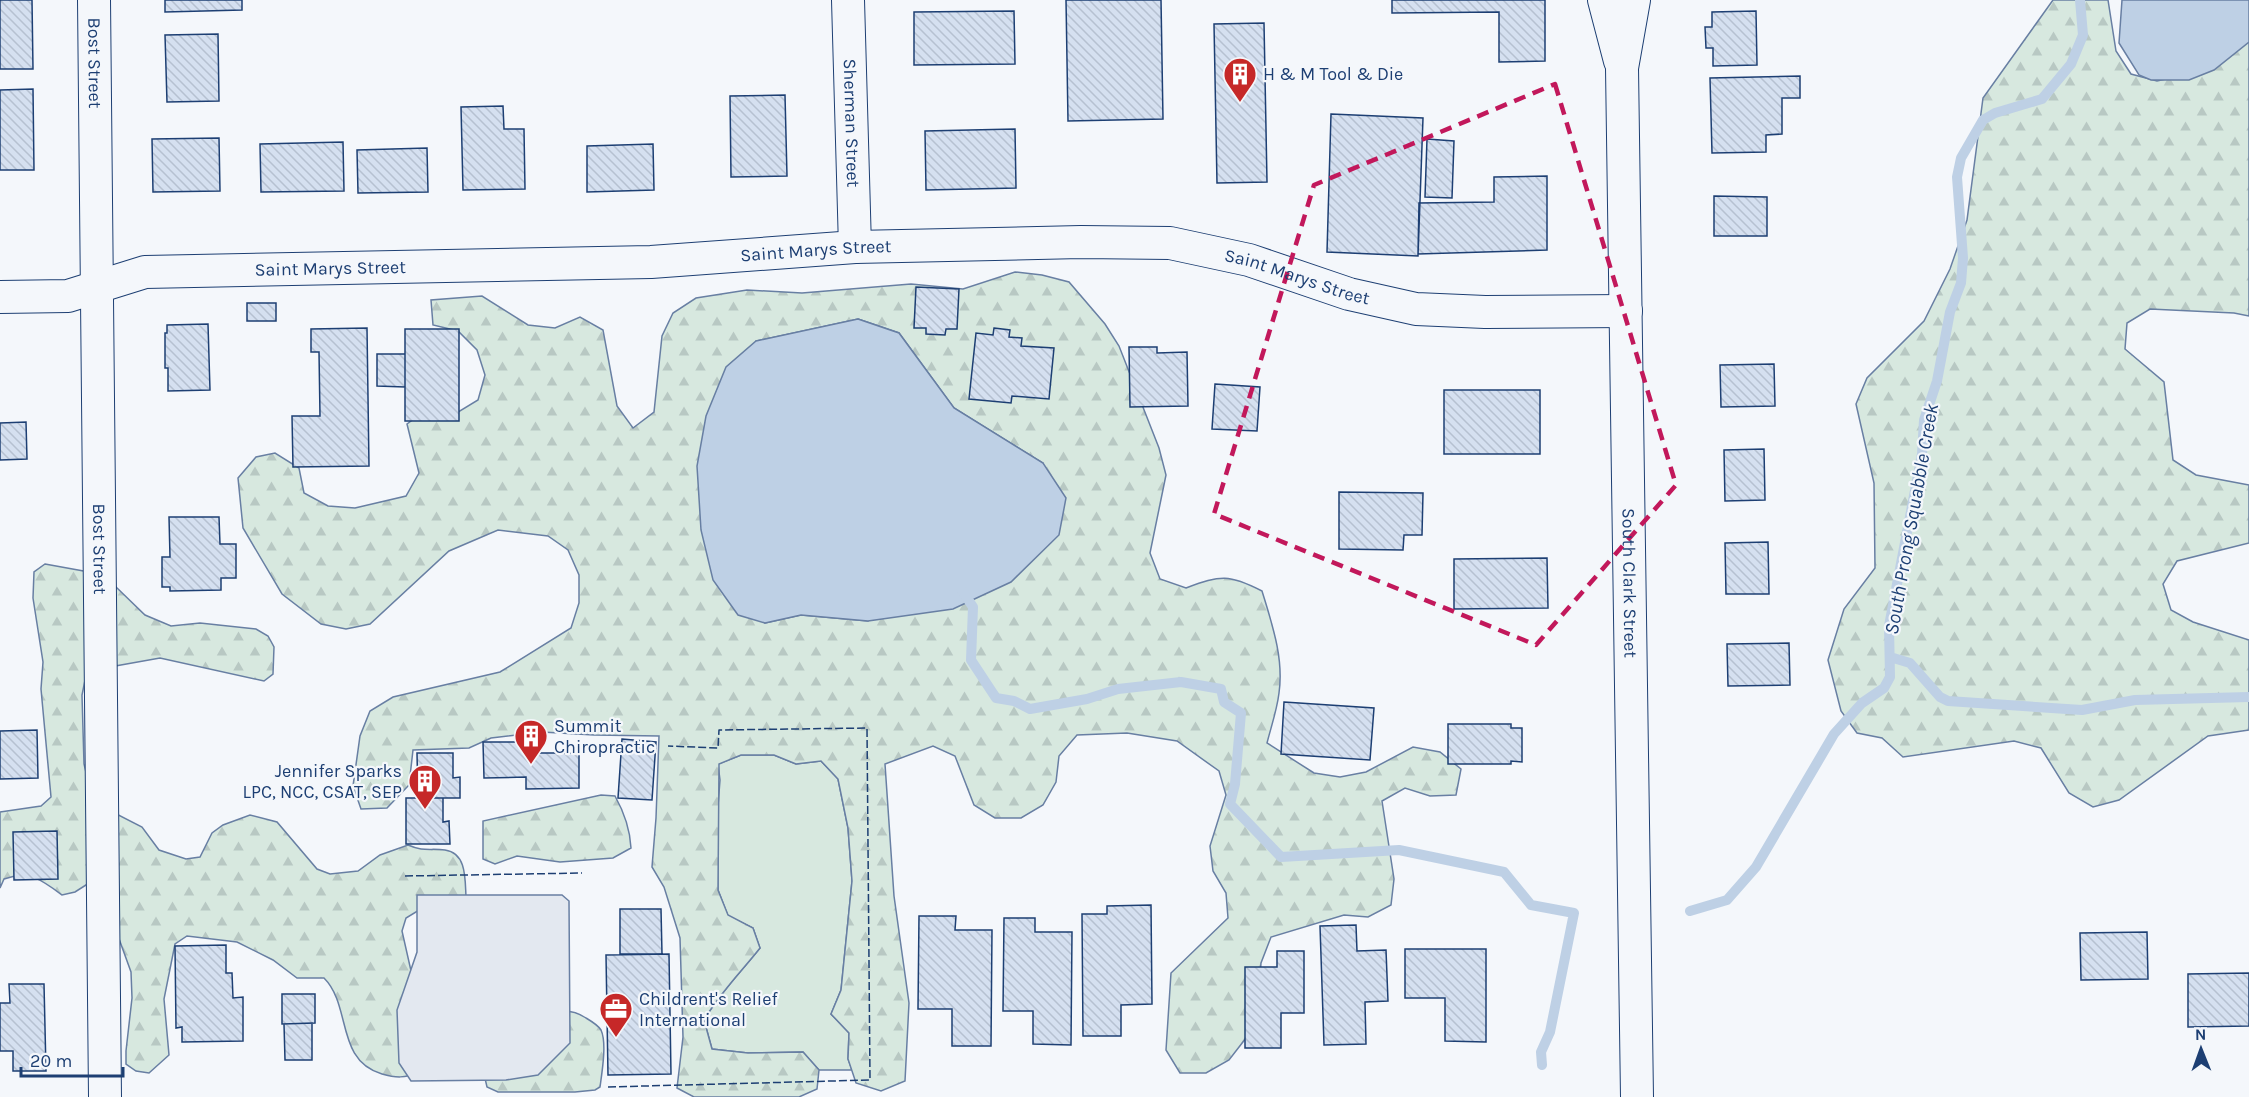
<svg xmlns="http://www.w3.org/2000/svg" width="2249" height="1097" font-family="Karla,sans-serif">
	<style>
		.green { fill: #d7e8df; stroke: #687fa3; stroke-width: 1.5 }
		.forest { fill: url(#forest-firs); stroke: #687fa3; stroke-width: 1.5; fill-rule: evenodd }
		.parking { fill: #e3e8f0; stroke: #687fa3; stroke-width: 1.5 }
		.water { fill: #bed0e5; stroke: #687fa3; stroke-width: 1.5 }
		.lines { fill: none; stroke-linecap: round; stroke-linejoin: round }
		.stream { stroke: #bed0e5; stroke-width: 10 }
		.building { fill: url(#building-back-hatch); stroke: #1d3f73; stroke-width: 1.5 }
		.minor-casing { stroke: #1d3f73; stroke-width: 34 }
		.minor { stroke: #f4f7fb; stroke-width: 32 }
		.fence { stroke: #1d3f73; stroke-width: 1.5; stroke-dasharray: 8 3; stroke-linecap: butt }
		.marked { fill: none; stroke: #c2185b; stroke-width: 4.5; stroke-dasharray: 12 8; stroke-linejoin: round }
		.labels { text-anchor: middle; stroke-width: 4.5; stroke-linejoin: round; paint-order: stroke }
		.street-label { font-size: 18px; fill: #1d3f73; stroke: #f4f7fb }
		.poi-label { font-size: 18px; fill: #1d3f73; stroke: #f4f7fb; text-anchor: start }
		.water-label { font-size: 20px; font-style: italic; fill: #1d3f73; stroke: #f4f7fb }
	</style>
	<defs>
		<pattern id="forest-firs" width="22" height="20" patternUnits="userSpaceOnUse" patternTransform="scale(1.5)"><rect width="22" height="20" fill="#d7e8df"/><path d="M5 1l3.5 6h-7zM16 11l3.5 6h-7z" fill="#b8c8c3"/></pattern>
		<pattern id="building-back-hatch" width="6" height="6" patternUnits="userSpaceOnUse" patternTransform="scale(1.5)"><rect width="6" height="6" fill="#d5e0f0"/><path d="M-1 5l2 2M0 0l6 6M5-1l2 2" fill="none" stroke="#b6c1d1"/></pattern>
	</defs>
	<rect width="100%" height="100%" fill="#f4f7fb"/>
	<path class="green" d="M741 755H774L796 764 821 761 838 779 848 828 852 881 841 990 831 1014 849 1033 848 1059 852 1070H819L803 1052 748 1053 712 1049 704 1020C719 994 741 972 760 948L753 928 728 916 718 890V806L720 780 718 764Z"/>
	<path class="forest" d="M2053 0H2108L2116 51 2131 74 2157 81 2206 70 2249 23V316L2234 313 2150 309 2127 323 2125 349 2164 382 2173 460 2196 475 2249 485V543L2177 561 2163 584 2171 610 2193 622 2249 640V730L2208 736 2119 800 2093 807 2069 793 2041 748 2014 741 1903 757 1882 738 1857 733 1841 711 1828 660 1844 609 1875 568 1874 483 1856 404 1867 378 1924 321 1950 269 1967 220 1983 98Z
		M1015 272 1042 275 1069 282 1105 324 1119 346 1159 448 1166 475 1150 553 1160 579 1186 588C1221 575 1229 574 1262 591 1272 624 1284 658 1279 693 1277 710 1271 727 1267 743L1314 773 1340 777 1366 772 1413 747 1440 752 1461 769 1456 795 1430 796 1405 788 1382 801 1394 879 1391 905 1368 917 1344 915 1271 937 1261 963 1257 1015 1246 1038 1229 1060 1206 1073H1180L1166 1050 1171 973 1228 918 1226 893 1213 871 1210 846 1226 795 1219 771 1177 741 1127 733 1077 735 1059 756 1056 782 1043 805 1021 818H995L974 805 955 756 933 746 885 764 894 896 909 1003 905 1081 881 1091 856 1083 848 1059 849 1033 831 1014 841 990 852 881 848 828 838 779 821 761 796 764 774 755H741L719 764 718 890 728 915 753 928 760 948C741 972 719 994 704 1020L712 1049 748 1053 803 1052 819 1070 817 1089 799 1097H694L677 1088 683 1037 680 938 664 887 652 867 656 818 659 736 594 735 542 732 491 738 469 748 413 750 409 785 387 808 361 809 353 786 360 736 370 711 393 697 500 672 571 628 579 603V575L568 550 548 536 498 530 449 551 370 624 346 629 321 624 282 594 243 528 238 478 256 457 275 453 299 468 304 493 328 506 355 508 406 496 419 473 407 424 429 408 455 414 478 400 485 375 477 350 458 331 433 325 431 300 482 296 528 325 555 328 580 317 603 330 617 406 633 428 654 412 662 336 673 313 696 298 747 290 802 293 911 284 963 289ZM858 319 899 333 954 408 1043 463 868 621 801 615 765 623 756 341Z
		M45 564 89 572 114 585 145 615 171 626 200 623 256 629 268 636 274 647 273 674 264 681 160 658 93 670 85 680 82 695 84 764 93 802 142 827 159 850 186 859 200 857 212 833 223 825 250 815 277 822 317 869 330 874 358 871 380 855 408 845C424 852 430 848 445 850 467 853 465 880 466 897L429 904 406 918 402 931 414 984 418 1073C405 1078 396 1078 382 1074 335 1060 352 1006 324 978H297L273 960 237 942 187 936 175 944 164 999 169 1055 149 1073 136 1071 126 1064V1051L132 998 131 972 97 878 75 892 62 895C42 880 29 870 4 879L0 888V812L41 806 51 797 41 689 43 662 33 598 34 572Z
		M601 795 615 796C624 812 630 829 631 848L613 858 560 862 517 856 495 864 483 859V821Z
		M564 1011C572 1011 580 1014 586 1018 591 1021 598 1025 601 1030 607 1043 602 1072 600 1087L595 1090 575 1092H498L487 1087 484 1074Z"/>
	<path class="parking" d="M417 895H562L569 901 570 1043 538 1075 506 1080 411 1081 399 1063 397 1010 417 952Z"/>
	<path class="water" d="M2122 0H2249V42L2214 70 2189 80H2151L2139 75 2119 43Z
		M858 319 899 333 954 408 1043 463 1066 498 1059 535 1011 582 953 609 868 621 801 615 765 623 738 615 713 580 701 530 697 466 706 416 726 367 756 341Z"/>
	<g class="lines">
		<path class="stream" d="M961 589 973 607 971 660 996 698 1014 701 1030 709 1087 699 1118 689 1181 682 1221 689 1224 702 1241 713 1235 784 1230 804 1281 857 1399 850 1504 872 1531 905 1574 913 1550 1032 1541 1052 1542 1065
			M1890 657 1910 663 1940 697 1948 701 2082 710 2135 700 2249 697
			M1690 911 1727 900 1756 867 1834 734 1862 703 1884 688 1890 677 1889 626 1922 454 1924 420 1937 381 1950 312 1961 283 1963 258 1957 177 1961 158 1983 120 1995 113 2042 99 2071 64 2083 35 2080 0"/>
	</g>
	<path class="building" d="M0 0H32L33 69H0Z
		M165 0H242V10L165 12Z
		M1066 0H1161L1163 119 1068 121Z
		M1392 0H1545V61L1499 62V12L1392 13Z
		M1014 11 1015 64 914 65V12Z
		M1756 11 1757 65 1713 66V48H1706L1705 27H1712V12Z
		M1264 23 1267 182 1217 183 1214 24Z
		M218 34 219 101 167 102 165 35Z
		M1800 76V98H1782V134L1766 135V152L1712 153 1710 78Z
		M33 89 34 170H0V90Z
		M785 95 787 176 731 177 730 96Z
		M503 106 504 129H524L525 189 463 190 461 107Z
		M1331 114 1423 118 1418 256 1327 252Z
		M1015 129 1016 188 926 190 925 131Z
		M219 138 220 191 153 192 152 139Z
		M1427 139 1454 141 1452 198 1425 197Z
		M343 142 344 191 261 192 260 144Z
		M653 144 654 190 587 192V146Z
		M427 148 428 192 358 193 357 150Z
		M1547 176V250L1418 254 1419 203 1494 202V177Z
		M1714 196 1767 197V236H1714Z
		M916 287 959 289 957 329H946L945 335 926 334V328H914Z
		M247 303H276V321H247Z
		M208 324 210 390 168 391V368H165V333H167V325Z
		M367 328 369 466 293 467 292 416H320L319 352H311V329Z
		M994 328 1010 330 1009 337 1022 338 1021 346 1054 348 1049 399 1012 396 1011 403 969 399 976 333 993 335Z
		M405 329H459V421H405Z
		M1129 347H1157V353L1187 352 1188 406 1130 407Z
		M377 354H405V387L377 386Z
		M1774 364 1775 406 1721 407 1720 365Z
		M1215 384 1260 387 1257 431 1212 429Z
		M1444 390H1540V454H1444Z
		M26 422 27 459 0 460V423Z
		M1764 449 1765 500 1725 501 1724 450Z
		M1339 492 1423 493 1422 535H1404L1403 550 1339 549Z
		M169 517H219L220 544H236V578H221V590L170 591V587H162V557H170Z
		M1768 542 1769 594H1726L1725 543Z
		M1547 558 1548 608 1454 609V559Z
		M1789 643 1790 685 1728 686 1727 644Z
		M1284 702 1374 708 1370 760 1281 754Z
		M1448 724H1511V728H1522V762L1511 761V764H1448Z
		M37 730 38 778 0 779V731Z
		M622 739 656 742 652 800 618 798Z
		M483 742H527V753H579V788L526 789V777L484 778Z
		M417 753H453V778L460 777V798H418Z
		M406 798H443V822L449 821 450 844H406Z
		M57 831 58 879 14 880 13 832Z
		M1151 905 1152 1004 1121 1005V1036H1083L1082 914H1107V906Z
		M620 909H661L662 954H620Z
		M919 916H956L955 930H992L991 1046H952V1009H918Z
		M1004 918H1035V932H1072L1071 1045 1033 1044V1011H1003Z
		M1356 925 1357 951 1386 950 1388 1001 1365 1002 1366 1044 1324 1045 1320 926Z
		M2147 932 2148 979 2081 980 2080 933Z
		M226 945V973H232L233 998 243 997V1041L182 1042V1027L176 1028 175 946Z
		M1405 949H1486V1042L1445 1041V998H1405Z
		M1277 951H1304V1013H1281V1048H1245V967H1277Z
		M669 954 671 1074 608 1075 606 955Z
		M2249 973V1026L2188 1027V974Z
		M9 984H44L46 1071H13V1051H0V1003H10Z
		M282 994H315V1023L282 1024Z
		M312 1023V1060H285L284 1024Z"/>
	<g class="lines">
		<defs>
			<g id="minor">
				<path id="s1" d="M94 0 105 1097"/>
				<path id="s2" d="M848 0 855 247"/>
				<path d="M1604 0 1620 61"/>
				<path id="s3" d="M1634 0 1622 68 1637 1097"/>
				<path id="s4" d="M0 297 68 296 145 272 651 262 855 247 1081 242 1170 243 1249 260 1349 294 1416 309 1485 312 1626 311"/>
			</g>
		</defs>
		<use href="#minor" class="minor-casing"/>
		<use href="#minor" class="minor"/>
		<path class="fence" d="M405 876 582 873
			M608 1087 870 1080 867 728 719 730 718 748 668 746"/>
	</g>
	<path class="marked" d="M1555 84 1676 485 1536 645 1214 514 1314 185Z"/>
	<defs>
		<symbol id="building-pin" viewBox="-11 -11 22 30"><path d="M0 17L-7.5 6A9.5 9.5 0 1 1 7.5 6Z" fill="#c62828" stroke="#f4f7fb"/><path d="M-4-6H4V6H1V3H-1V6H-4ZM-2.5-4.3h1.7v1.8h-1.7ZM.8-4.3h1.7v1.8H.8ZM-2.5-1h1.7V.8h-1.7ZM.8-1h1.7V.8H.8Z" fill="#fff"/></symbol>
		<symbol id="office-pin" viewBox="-11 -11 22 30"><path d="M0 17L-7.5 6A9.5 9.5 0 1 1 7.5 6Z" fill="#c62828" stroke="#f4f7fb"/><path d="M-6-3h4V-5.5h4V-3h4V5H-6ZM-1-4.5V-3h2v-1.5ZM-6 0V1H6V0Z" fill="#fff"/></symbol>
	</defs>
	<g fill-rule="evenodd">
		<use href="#building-pin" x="1221" y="55" width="38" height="52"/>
		<use href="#building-pin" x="512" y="717" width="38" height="52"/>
		<use href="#building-pin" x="406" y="762" width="38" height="52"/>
		<use href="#office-pin" x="597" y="990" width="38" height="52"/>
	</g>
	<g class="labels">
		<g class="street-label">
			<text dy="6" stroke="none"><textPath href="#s1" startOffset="63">Bost Street</textPath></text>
			<text dy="6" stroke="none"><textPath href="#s2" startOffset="123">Sherman Street</textPath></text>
			<text dy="6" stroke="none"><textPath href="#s4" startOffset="820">Saint Marys Street</textPath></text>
			<text dy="6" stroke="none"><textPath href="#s4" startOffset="334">Saint Marys Street</textPath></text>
			<text dy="6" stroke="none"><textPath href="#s4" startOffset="1306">Saint Marys Street</textPath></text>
			<text dy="6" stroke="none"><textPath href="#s1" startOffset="549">Bost Street</textPath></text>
			<text dy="6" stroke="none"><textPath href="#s3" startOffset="584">South Clark Street</textPath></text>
		</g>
		<g class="poi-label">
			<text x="1263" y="80">H &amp; M Tool &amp; Die</text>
			<text x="554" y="732">Summit<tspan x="554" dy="21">Chiropractic</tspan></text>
			<text x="402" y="777" text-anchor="end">Jennifer Sparks<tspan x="402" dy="21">LPC, NCC, CSAT, SEP</tspan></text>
			<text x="639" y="1005">Childrent's Relief<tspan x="639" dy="21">International</tspan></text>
		</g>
		<g class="water-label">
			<text transform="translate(1911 519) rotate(-80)" y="7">South Prong Squabble Creek</text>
		</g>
	</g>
	<g transform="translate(2201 1049) rotate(359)" stroke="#f4f7fb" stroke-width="4.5" paint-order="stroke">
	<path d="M0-4.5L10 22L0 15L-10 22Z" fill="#1d3f73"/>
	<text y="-9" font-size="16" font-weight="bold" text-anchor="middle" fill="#1d3f73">N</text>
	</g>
	<path d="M21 1067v9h102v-9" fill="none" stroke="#1d3f73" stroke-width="3"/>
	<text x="30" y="1067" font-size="18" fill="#1d3f73" stroke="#f4f7fb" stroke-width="4.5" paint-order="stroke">20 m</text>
</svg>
